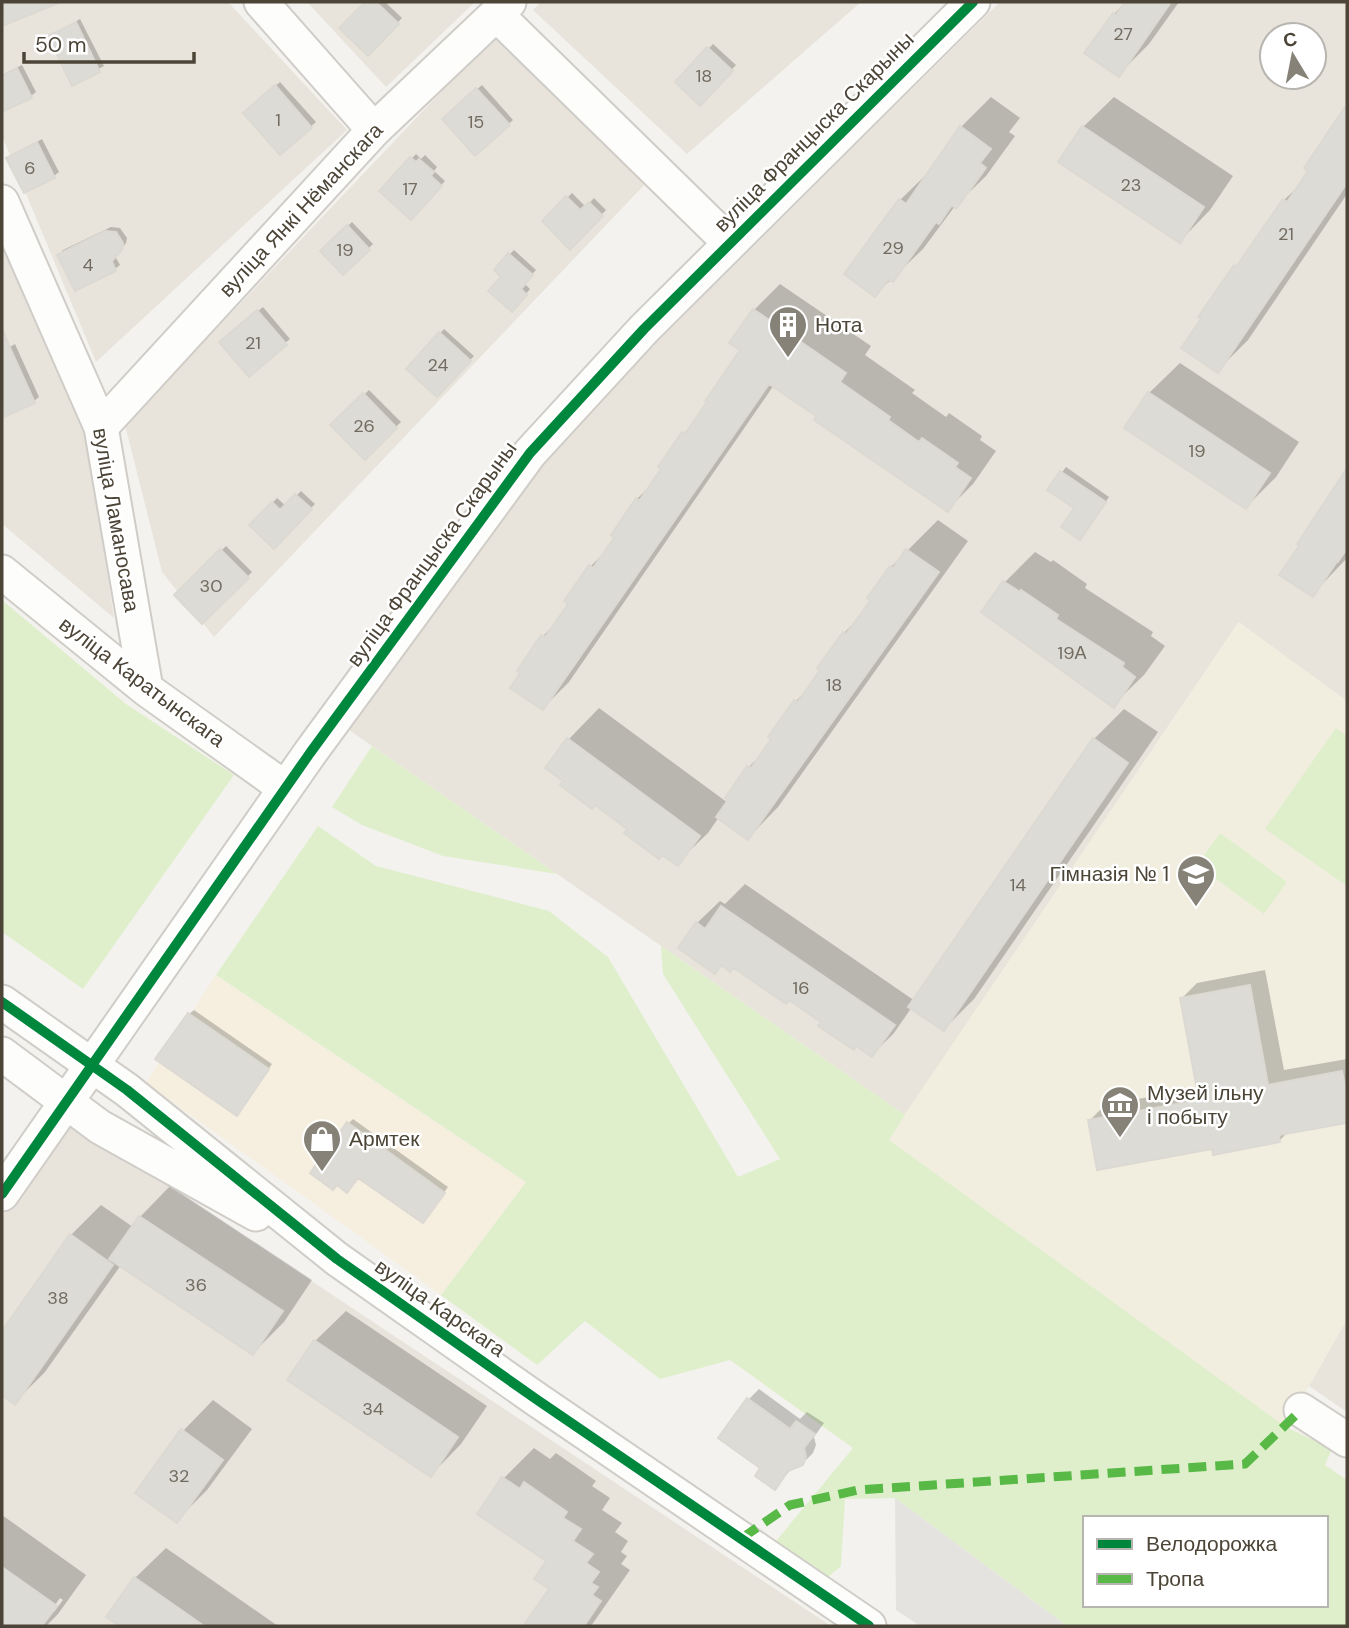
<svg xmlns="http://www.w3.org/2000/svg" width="1349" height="1628" font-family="'DM Sans',sans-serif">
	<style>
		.residential { fill: #e8e4db; fill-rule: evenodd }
		.commercial { fill: #f6efe0 }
		.education { fill: #f1eee0 }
		.green { fill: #dfefcc; fill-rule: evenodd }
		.parking { fill: #e5e3df }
		.shadow { fill: #0003; fill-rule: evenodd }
		.building { fill: #dddbd6; stroke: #dcd9d3; stroke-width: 2 }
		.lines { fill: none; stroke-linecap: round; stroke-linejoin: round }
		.minor-casing { stroke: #d0cdc8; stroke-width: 37 }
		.minor { stroke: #fdfdfc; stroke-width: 33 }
		.quiet { stroke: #58b947; stroke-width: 9; stroke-dasharray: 18 9; stroke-linecap: butt }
		.cycleway-casing { stroke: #fff; stroke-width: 15 }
		.cycleway { stroke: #00873e; stroke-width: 10 }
		.labels { text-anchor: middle; stroke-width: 5; stroke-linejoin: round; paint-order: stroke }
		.number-label { font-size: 18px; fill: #716b60 }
		.street-label { font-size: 21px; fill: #4c4537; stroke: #fff }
		.poi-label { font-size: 21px; fill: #4c4537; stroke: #fff; text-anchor: start }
	</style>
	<rect width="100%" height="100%" fill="#f3f2ee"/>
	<path class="residential" d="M2 2H228L347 130 96 362 2 136Z
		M307 2H475L386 87Z
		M541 2H861L687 154 533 10Z
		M1000 2H1347V701L1238 623 905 1115 349 730 511 500 573 425ZM1272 35H1314V77H1272Z
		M493 37 648 181 214 637 162 572 125 425Z
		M2 236 87 435 114 618 2 524Z
		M69 1120 831 1626H2V1217Z
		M1347 1319V1412L1309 1386Z"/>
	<path class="commercial" d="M216 975 526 1182 441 1295 146 1083Z"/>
	<path class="education" d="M1239 622 1347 701V1319L1286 1427 882 1148Z"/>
	<path class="green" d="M2 600 126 704 234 775 83 989 2 932Z
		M1336 728 1347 736V886L1265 829Z
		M372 746 557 874 443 856 362 825 332 807Z
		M318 826 376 866 549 911 608 957 738 1177 780 1159 663 974 661 946 905 1115 889 1140 1286 1427 1332 1449 1325 1465 1347 1480V1626H1067L895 1498 845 1499 841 1566 828 1577 776 1541 853 1448 730 1360 660 1379 585 1321 537 1365 441 1295 526 1182 216 975ZM1085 1518H1326V1605H1085Z
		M1220 833 1287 882 1264 914 1197 865Z"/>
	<path class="parking" d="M895 1498 1067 1626H920L896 1610Z"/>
	<path class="shadow" d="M367 2H385L402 18 368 53 341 28Z
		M1126 2H1179L1149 44 1118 75 1114 14Z
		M80 19 104 66 73 83 50 37Z
		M713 44 736 65 700 103 677 82Z
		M22 65 36 92 31 96 2 111V75Z
		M280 82 316 122 281 153 250 108Z
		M482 85 513 120 476 153 444 119Z
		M991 97 1020 118 1009 132 1015 136 986 176 955 206 923 249 875 295 900 200 931 170 961 127Z
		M1114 97 1233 176 1210 210 1180 241 1083 127Z
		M1347 108V194L1248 340 1218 370 1235 267 1246 256 1284 200 1303 182 1311 170 1306 167Z
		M42 139 59 172 54 176 8 158Z
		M416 154 421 159 425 155 437 167 434 171 445 181 411 218 381 191Z
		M572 193 586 207 594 198 606 210 570 247 544 221Z
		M352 222 373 244 343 273 322 251Z
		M111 227 120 228 127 238 126 243 115 256 120 265 115 269 76 289 59 255 63 250Z
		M514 250 536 270 524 283 530 289 517 305 503 276 509 255Z
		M780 284 871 346 865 355 915 390 912 393 946 417 949 413 982 436 980 440 996 451 973 484 947 510 774 385 569 682 543 708V636L559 620 590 567 610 547 637 499 653 483 684 433 698 419 742 350 754 310Z
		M263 307 290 339 285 343 226 338Z
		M2 327 10 347 15 344 39 397 34 401 2 416Z
		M444 329 474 356 437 395 408 368Z
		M1180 363 1299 442 1276 477 1246 507 1149 393Z
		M369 390 401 422 365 457 333 425Z
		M1066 467 1109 497 1084 533 1076 508 1049 490Z
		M1347 471V544L1334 563H1338L1347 550V558L1312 595 1333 493Z
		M301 491 315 504 274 546 252 525 277 498 286 506Z
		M938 520 968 541 778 807 748 838 719 817 708 833 677 863 547 767 569 739 599 708 728 803 749 767 766 749 795 702 812 685 844 633 862 615 891 567Z
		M226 546 252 572 202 621 177 595Z
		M1035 552 1051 562 1053 560 1087 584 1085 588 1153 632 1151 636 1165 646 1144 675 1113 705 984 612 1005 582Z
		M1124 709 1158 732 974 999 944 1029 912 1007 894 1033 872 1055 823 1021 734 966 722 964 715 971 697 923 720 901 725 904 745 884 915 1001 1094 739Z
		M1265 970 1284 1070 1347 1059V1121L1288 1132 1279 1141 1214 1146 1089 1121 1105 1105 1198 1088 1182 998 1197 983Z
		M194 1010 272 1064 241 1109 189 1014Z
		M353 1119 448 1187 427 1217 359 1176 349 1123Z
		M170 1186 312 1280 284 1322 253 1353 121 1265 45 1372 15 1402 2 1393V1334L71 1235 101 1205 133 1227 140 1217Z
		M346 1311 487 1406 461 1444 431 1475 315 1341Z
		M759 1389 800 1419 807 1412 824 1423 814 1437 816 1445 813 1453 802 1464 792 1468 775 1488 763 1468 749 1399Z
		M213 1400 252 1429 207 1490 177 1520 183 1431Z
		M534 1448 550 1459 556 1453 596 1481 592 1486 610 1498 602 1510 622 1523 615 1532 628 1541 621 1552 627 1556 621 1564 630 1570 591 1626H525L551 1588 548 1561 504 1478Z
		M2 1515 86 1575 58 1614 46 1626H2ZM60 1598 63 1600 54 1612H50Z
		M166 1548 278 1626H119L135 1578Z"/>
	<path class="building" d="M2 2H61L2 26Z
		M365 2H376L399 24 368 56 339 28Z
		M1125 2H1171L1119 77 1084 53 1113 13 1116 15Z
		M76 22 100 72 72 86 48 36Z
		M707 47 733 71 700 106 675 82Z
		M17 68 32 98 2 112V76Z
		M275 85 312 128 280 155 243 113Z
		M476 88 510 125 475 156 442 119Z
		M1347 104V183L1218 373 1181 348 1201 319 1198 317 1234 265 1236 267 1283 199 1287 202 1308 171 1304 168Z
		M960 126 991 149 980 163 986 168 956 209 952 205 939 224 936 222 893 282 889 279 875 297 844 274 899 199 906 204Z
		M1082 126 1204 207 1180 243 1058 162Z
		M37 142 55 178 24 193 6 158Z
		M410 157 416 162 419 159 434 172 431 176 442 186 411 220 379 191Z
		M566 196 580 210 589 202 603 216 570 250 542 221Z
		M347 225 370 250 343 275 320 251Z
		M105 231 116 232 123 243 122 250 112 261 116 271 75 291 57 255Z
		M508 253 533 275 521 289 527 295 512 312 488 291 501 277 494 270Z
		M753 309 846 373 840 382 890 417 888 420 919 442 922 438 958 463 955 467 971 478 948 512 814 420 816 416 769 384 543 710 510 688 520 673 517 671 541 635 545 637 568 604 564 601 589 565 593 568 614 538 611 535 636 498 639 501 661 469 658 467 682 432 685 434 707 402 705 401 740 350 729 343Z
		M257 310 287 345 249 377 219 342Z
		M2 330 35 403 2 418Z
		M439 332 471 361 437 397 406 369Z
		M1148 392 1270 473 1246 509 1124 428Z
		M363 393 397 428 365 460 330 425Z
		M1347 468V547L1313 597 1279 575 1299 546 1297 544Z
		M1060 471 1106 502 1080 540 1061 527 1074 508 1047 490Z
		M295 494 312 509 274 549 249 525 272 502 280 510Z
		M220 549 249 578 202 624 174 595Z
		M906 549 939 572 748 840 716 817 728 800 725 798 747 766 751 768 771 739 768 737 794 700 797 703 820 670 817 668 843 632 846 634 870 601 867 598 890 566 893 568Z
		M1003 581 1020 592 1021 590 1058 615 1056 619 1124 663 1122 667 1135 677 1114 708 981 612Z
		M567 738 700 836 678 866 662 855 659 859 624 833 627 829 595 805 592 809 560 785 563 781 545 768Z
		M1093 738 1128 763 944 1031 908 1007Z
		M721 906 895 1025 872 1057 856 1046 854 1050 818 1026 821 1022 789 1000 786 1004 734 968 730 972 721 965 715 974 678 948 696 922 705 929Z
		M1250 985 1268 1085 1342 1071 1347 1097V1123L1279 1135 1280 1142 1213 1155 1212 1149 1097 1170 1088 1120 1199 1100 1180 998Z
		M188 1013 269 1069 237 1116 155 1059Z
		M347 1122 445 1193 423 1223 358 1178 347 1193 337 1185 333 1190 310 1173Z
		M139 1216 283 1311 253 1355 109 1259Z
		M70 1234 113 1265 15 1405 2 1395V1331Z
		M314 1340 458 1437 431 1477 287 1380Z
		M747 1398 790 1429 796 1421 815 1434 804 1448 806 1457 803 1465 788 1471 775 1490 755 1476 760 1468 718 1438Z
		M181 1429 223 1460 177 1523 135 1493Z
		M502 1477 520 1489 524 1482 567 1512 563 1518 581 1529 573 1541 593 1554 586 1563 599 1572 591 1583 598 1587 592 1595 601 1601 584 1626H523L549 1589 534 1579 546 1561 477 1514Z
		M2 1567 57 1606 42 1626H2Z
		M134 1577 204 1626H120L106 1617Z"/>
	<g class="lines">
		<defs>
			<path id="minor" d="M261 2 374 130
				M496 14 729 242
				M2 202 101 427 146 689
				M101 427 374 130 509 2
				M2 572 146 689 285 788
				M2 1002 127 1090 337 1259 536 1399 869 1626
				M2 1054 100 1127 256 1214
				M2 1194 310 753 530 453 644 329 973 2
				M1301 1410 1347 1440"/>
		</defs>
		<use href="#minor" class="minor-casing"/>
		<use href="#minor" class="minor"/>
		<path class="quiet" d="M742 1538 790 1505 858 1490 1245 1464 1301 1410"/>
		<defs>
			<path id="cycleway" d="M2 1002 127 1090 337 1259 536 1399 869 1626
				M2 1194 310 753 530 453 644 329 973 2"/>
		</defs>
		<use href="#cycleway" class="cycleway-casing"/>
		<use href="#cycleway" class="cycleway"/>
	</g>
	<defs>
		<symbol id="building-pin" viewBox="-11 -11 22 30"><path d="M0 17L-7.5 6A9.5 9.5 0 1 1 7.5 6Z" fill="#868277" stroke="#fff"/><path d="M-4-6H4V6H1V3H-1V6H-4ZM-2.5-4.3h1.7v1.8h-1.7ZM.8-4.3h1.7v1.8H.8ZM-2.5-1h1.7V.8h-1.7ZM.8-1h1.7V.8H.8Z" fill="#fff"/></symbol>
		<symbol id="school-pin" viewBox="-11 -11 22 30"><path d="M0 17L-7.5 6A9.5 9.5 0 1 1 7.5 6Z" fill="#868277" stroke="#fff"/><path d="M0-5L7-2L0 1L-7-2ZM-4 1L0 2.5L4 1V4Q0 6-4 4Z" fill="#fff"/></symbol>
		<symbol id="museum-pin" viewBox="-11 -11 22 30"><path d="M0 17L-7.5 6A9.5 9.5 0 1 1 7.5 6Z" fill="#868277" stroke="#fff"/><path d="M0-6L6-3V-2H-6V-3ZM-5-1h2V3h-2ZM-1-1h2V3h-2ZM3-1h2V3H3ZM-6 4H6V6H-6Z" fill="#fff"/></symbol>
		<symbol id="shop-pin" viewBox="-11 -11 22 30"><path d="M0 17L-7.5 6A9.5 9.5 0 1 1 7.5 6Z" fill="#868277" stroke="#fff"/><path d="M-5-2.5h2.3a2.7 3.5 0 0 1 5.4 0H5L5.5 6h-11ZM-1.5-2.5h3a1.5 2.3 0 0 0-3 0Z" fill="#fff"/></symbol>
	</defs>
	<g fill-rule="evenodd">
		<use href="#building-pin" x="766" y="303" width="44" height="60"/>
		<use href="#school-pin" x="1174" y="852" width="44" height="60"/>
		<use href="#museum-pin" x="1098" y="1083" width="44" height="60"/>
		<use href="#shop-pin" x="300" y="1117" width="44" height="60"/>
	</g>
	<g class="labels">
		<g class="number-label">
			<text x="1123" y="40">27</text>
			<text x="704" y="82">18</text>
			<text x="278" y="126">1</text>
			<text x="476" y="128">15</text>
			<text x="30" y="174">6</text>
			<text x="1131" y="191">23</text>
			<text x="410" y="195">17</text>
			<text x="1286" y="240">21</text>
			<text x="893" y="254">29</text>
			<text x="345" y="256">19</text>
			<text x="88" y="271">4</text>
			<text x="253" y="349">21</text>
			<text x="438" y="371">24</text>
			<text x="364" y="432">26</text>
			<text x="1197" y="457">19</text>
			<text x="211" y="592">30</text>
			<text x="1072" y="659">19А</text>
			<text x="834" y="691">18</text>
			<text x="1018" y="891">14</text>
			<text x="801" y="994">16</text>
			<text x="196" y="1291">36</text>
			<text x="58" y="1304">38</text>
			<text x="373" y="1415">34</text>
			<text x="179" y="1482">32</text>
		</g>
		<g class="street-label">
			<text transform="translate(814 132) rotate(-45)" y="7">вуліца Францыска Скарыны</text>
			<text transform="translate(301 210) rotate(-47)" y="7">вуліца Янкі Нёманскага</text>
			<text transform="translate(116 520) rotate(80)" y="7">вуліца Ламаносава</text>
			<text transform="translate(432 554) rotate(-54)" y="7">вуліца Францыска Скарыны</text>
			<text transform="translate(142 682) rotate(37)" y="7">вуліца Каратынскага</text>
			<text transform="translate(440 1308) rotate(35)" y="7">вуліца Карскага</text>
		</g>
		<g class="poi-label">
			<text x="815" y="332">Нота</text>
			<text x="1169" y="881" text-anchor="end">Гімназія № 1</text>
			<text x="1147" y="1100">Музей ільну<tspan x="1147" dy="24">і побыту</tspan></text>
			<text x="349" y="1146">Армтек</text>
		</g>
	</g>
	<rect width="1349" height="1628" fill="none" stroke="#4c4537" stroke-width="7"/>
	<rect x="1083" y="1516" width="245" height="91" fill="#ffffff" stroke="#b7b5af" stroke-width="2"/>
	<rect x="1097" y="1539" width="35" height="10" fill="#00873e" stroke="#b7b5af" stroke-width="2"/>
	<text x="1146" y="1551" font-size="21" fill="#4c4537">Велодорожка</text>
	<rect x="1097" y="1574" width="35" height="10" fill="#58b947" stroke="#b7b5af" stroke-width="2"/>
	<text x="1146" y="1586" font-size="21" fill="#4c4537">Тропа</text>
	<g transform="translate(1293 56) rotate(350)"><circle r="33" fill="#ffffff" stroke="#b7b5af" stroke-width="2"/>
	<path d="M0-5L12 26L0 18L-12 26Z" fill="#868277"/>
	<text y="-10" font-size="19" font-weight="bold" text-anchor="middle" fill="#4c4537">С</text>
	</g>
	<path d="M24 52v10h170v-10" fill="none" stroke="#4c4537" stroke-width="3.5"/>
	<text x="35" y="52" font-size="21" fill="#4c4537" stroke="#ffffff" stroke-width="5" paint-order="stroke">50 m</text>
</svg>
